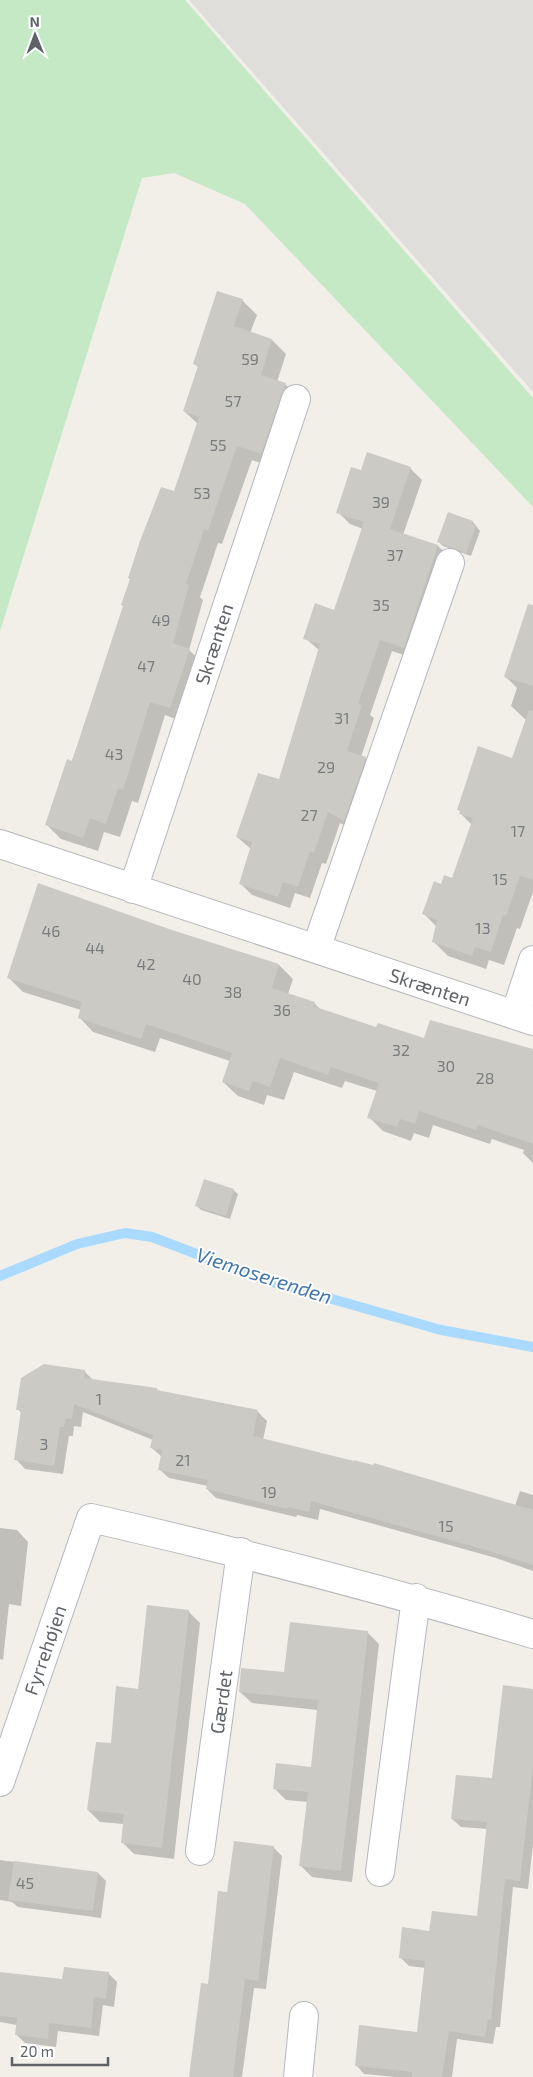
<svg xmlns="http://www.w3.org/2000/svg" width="533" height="2077" font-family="'Exo 2',sans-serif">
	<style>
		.industrial { fill: #e0deda }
		.green { fill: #c5e8c5 }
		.shadow { fill: #0003 }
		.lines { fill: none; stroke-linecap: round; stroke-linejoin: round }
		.stream { stroke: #aadaff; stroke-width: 10 }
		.building { fill: #cccac5 }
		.street-casing { stroke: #b5b8bc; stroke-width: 30 }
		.street { stroke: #fff; stroke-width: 28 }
		.labels { text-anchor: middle; stroke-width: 4; stroke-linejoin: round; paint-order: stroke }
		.number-label { font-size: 16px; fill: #7a7d7f }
		.street-label { font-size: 19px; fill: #5f6368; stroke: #fff }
		.water-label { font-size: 20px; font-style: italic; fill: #4174aa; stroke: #fff }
	</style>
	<rect width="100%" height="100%" fill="#f1efe8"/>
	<path class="industrial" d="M189 0H533V392Z"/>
	<path class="green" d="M0 0H185L533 398V507L245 204 174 173 142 178 0 631Z"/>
	<path class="shadow" d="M242 300 257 315 250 333 272 340 286 354 277 382 285 384 300 399 275 468 252 460 222 544 218 543 200 597 203 600 189 650 204 664 184 722 165 715 138 803 132 801 120 837 104 832 98 851 61 839 47 825 175 493 198 424 184 411 199 368 195 364Z
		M410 468 422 480 403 535 438 546 450 558 416 659 392 651 370 715 374 718 361 757 365 758 377 770 356 832 340 823 326 864 322 863 310 898 295 893 290 908 252 895 240 883 251 849 237 837 280 781 320 651 305 638 335 611 363 529 350 524 338 512 362 472Z
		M449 513 473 522 480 531 471 556 443 546 439 542Z
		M533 646V892L520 929 517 928 504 965 489 960 486 969 448 956 434 942 437 927 424 914 442 885 452 879 472 825 460 813 513 759 526 720 511 706 517 688 505 676Z
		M169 930 279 965 293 979 288 994 314 1003 322 1011 377 1028 425 1040 533 1050V1163L523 1153 524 1150 492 1139 490 1144 433 1125 429 1138 414 1133 411 1141 383 1131 369 1117 377 1091 345 1081 342 1088 294 1072 284 1100 267 1095 264 1105 238 1096 223 1082 230 1061 160 1038 155 1052 93 1032 79 1017 81 1010 23 992 8 977Z
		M233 1190 238 1194 230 1219 201 1210 197 1206Z
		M84 1371 93 1380 157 1389 159 1392 257 1411 267 1421 263 1440 515 1506 520 1491 533 1495V1571L496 1558 320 1509 318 1520 297 1515 296 1517 216 1498 207 1489 208 1486 169 1478 159 1469 162 1457 151 1447 153 1440 83 1412 81 1427 74 1426 73 1436H69L63 1474 25 1469 16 1459 22 1414 18 1409Z
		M0 1528 17 1530 28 1542 21 1606 9 1604 3 1660 0 1659Z
		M188 1611 200 1623 174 1859 134 1854 122 1842 124 1824 100 1822 88 1810 139 1690Z
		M367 1632 379 1644 352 1882 312 1877 301 1866 308 1802 286 1800 274 1788 312 1768 318 1710 252 1703 240 1692 285 1673Z
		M533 1690V1845L528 1889 513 1887 500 2027H496L493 2044 457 2039 452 2077H395L364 2074 356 2065 418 2033 426 1968 409 1966 400 1957 430 1932 478 1918 488 1829 461 1827 452 1819 493 1780Z
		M273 1847 282 1856 266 1989 254 1988 242 2077H190L228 1893Z
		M0 1860 98 1873 106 1881 101 1918 18 1907 12 1902 0 1900Z
		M0 1973 63 1980 108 1973 117 1982 114 2007 103 2005 99 2036 58 2031 56 2047 25 2043 16 2034 17 2025 0 2022Z"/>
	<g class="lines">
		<path class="stream" d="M0 1276 77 1244 125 1233 152 1237 265 1280 441 1330 533 1347"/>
	</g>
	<path class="building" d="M217 291 243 299 234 326 272 339 261 375 286 383 261 454 237 446 208 531 204 529 186 584 189 585 173 643 190 649 170 708 150 702 123 790 118 788 106 824 90 818 83 838 45 825 67 759 72 761 93 697 123 606 121 605 130 579 128 578 140 541 161 487 174 491 199 417 183 411 198 366 193 364Z
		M367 452 411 467 390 529 438 545 404 648 380 640 358 704 362 705 347 751 366 757 344 821 328 812 314 853 310 851 298 887 283 882 278 897 239 884 252 842 236 837 258 773 279 779 320 644 303 639 315 603 334 610 364 522 336 513 351 467 361 470Z
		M448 512 473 521 472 524 476 525 466 553 437 542Z
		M528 604 533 605V686L504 677Z
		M529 710 533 711V880L520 876 506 916 503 915 491 952 475 947 472 956 432 942 437 920 422 914 434 881 441 884 444 875 452 878 473 818 459 814 460 811 457 810 478 746 512 758Z
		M38 883 169 929 279 964 272 988 315 1002 313 1006 376 1027 378 1023 424 1038 430 1020 533 1049V1144L478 1125 476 1130 419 1111 415 1124 400 1119 397 1127 367 1118 379 1083 331 1067 328 1075 280 1058 270 1087 253 1081 249 1091 222 1082 232 1053 146 1024 141 1039 78 1018 82 1002 7 978Z
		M204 1179 234 1189 226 1216 195 1206Z
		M44 1364 85 1370 84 1378 157 1388V1390L258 1410 253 1436 354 1461V1460L373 1465 374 1463 533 1510V1565L486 1550 311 1501 309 1512 288 1507 287 1509 206 1489 208 1480 158 1470 162 1450 150 1448 153 1435 74 1404 72 1419 66 1418 64 1427H60L54 1466 14 1460 21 1410H16L21 1378Z
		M147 1605 189 1610 162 1848 121 1843 124 1814 87 1810 96 1742 111 1743 116 1686 138 1689Z
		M290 1622 368 1631 341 1871 299 1866 308 1792 273 1789 276 1763 311 1767 318 1700 239 1692 241 1668 284 1672Z
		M503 1685 533 1689V1767L520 1881 505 1879 491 2020 488 2019 485 2037 449 2031 442 2077H412V2072L355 2066 359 2025 417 2032 425 1961 399 1958 402 1927 429 1931 432 1911 477 1916 487 1822 451 1819 456 1775 492 1778Z
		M234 1841 274 1846 258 1981 245 1979 233 2077H189L201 1983 208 1984 218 1891 227 1892Z
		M14 1861 98 1872 93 1911 8 1900Z
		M64 1967 109 1972 106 1999 94 1997 91 2028 49 2023 48 2039 15 2035 17 2018 0 2016V1972L62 1979Z"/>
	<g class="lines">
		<defs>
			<path id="street" d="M0 844 533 1021
				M133 889 296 399
				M316 949 450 563
				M515 1015 533 960
				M0 1782 91 1518C240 1552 386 1590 533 1634
				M200 1851 241 1552
				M380 1872 416 1598
				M298 2077 304 2016"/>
		</defs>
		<use href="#street" class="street-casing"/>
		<use href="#street" class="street"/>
	</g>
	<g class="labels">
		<g class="number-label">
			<text x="250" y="365">59</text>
			<text x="233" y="407">57</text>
			<text x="218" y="451">55</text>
			<text x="202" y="499">53</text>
			<text x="381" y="508">39</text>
			<text x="395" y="561">37</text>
			<text x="381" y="611">35</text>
			<text x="161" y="626">49</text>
			<text x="146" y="672">47</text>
			<text x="342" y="724">31</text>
			<text x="114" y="760">43</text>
			<text x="326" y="773">29</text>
			<text x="309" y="821">27</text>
			<text x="518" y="837">17</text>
			<text x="500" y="885">15</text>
			<text x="483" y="934">13</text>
			<text x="51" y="937">46</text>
			<text x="95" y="954">44</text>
			<text x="146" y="970">42</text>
			<text x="192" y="985">40</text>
			<text x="233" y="998">38</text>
			<text x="282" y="1016">36</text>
			<text x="401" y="1056">32</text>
			<text x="446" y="1072">30</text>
			<text x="485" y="1084">28</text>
			<text x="99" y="1405">1</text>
			<text x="44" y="1450">3</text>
			<text x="183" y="1466">21</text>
			<text x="269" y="1498">19</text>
			<text x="446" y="1532">15</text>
			<text x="25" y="1889">45</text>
		</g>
		<g class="street-label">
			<text transform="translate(214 644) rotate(-72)" y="7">Skrænten</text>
			<text transform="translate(430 987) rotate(18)" y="7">Skrænten</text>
			<text transform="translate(45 1650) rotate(-71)" y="7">Fyrrehøjen</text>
			<text transform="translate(221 1702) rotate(-82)" y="7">Gærdet</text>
		</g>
		<g class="water-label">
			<text transform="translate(264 1276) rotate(18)" y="7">Viemoserenden</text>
		</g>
	</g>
	<g transform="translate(35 35) rotate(359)" stroke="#ffffff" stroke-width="4" paint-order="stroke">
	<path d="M0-4L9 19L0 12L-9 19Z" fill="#5f6368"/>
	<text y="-8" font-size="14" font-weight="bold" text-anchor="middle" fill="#5f6368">N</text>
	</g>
	<path d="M12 2057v8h96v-8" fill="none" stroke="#5f6368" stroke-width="2.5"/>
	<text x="20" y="2057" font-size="15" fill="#5f6368" stroke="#ffffff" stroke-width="4" paint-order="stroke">20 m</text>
</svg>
